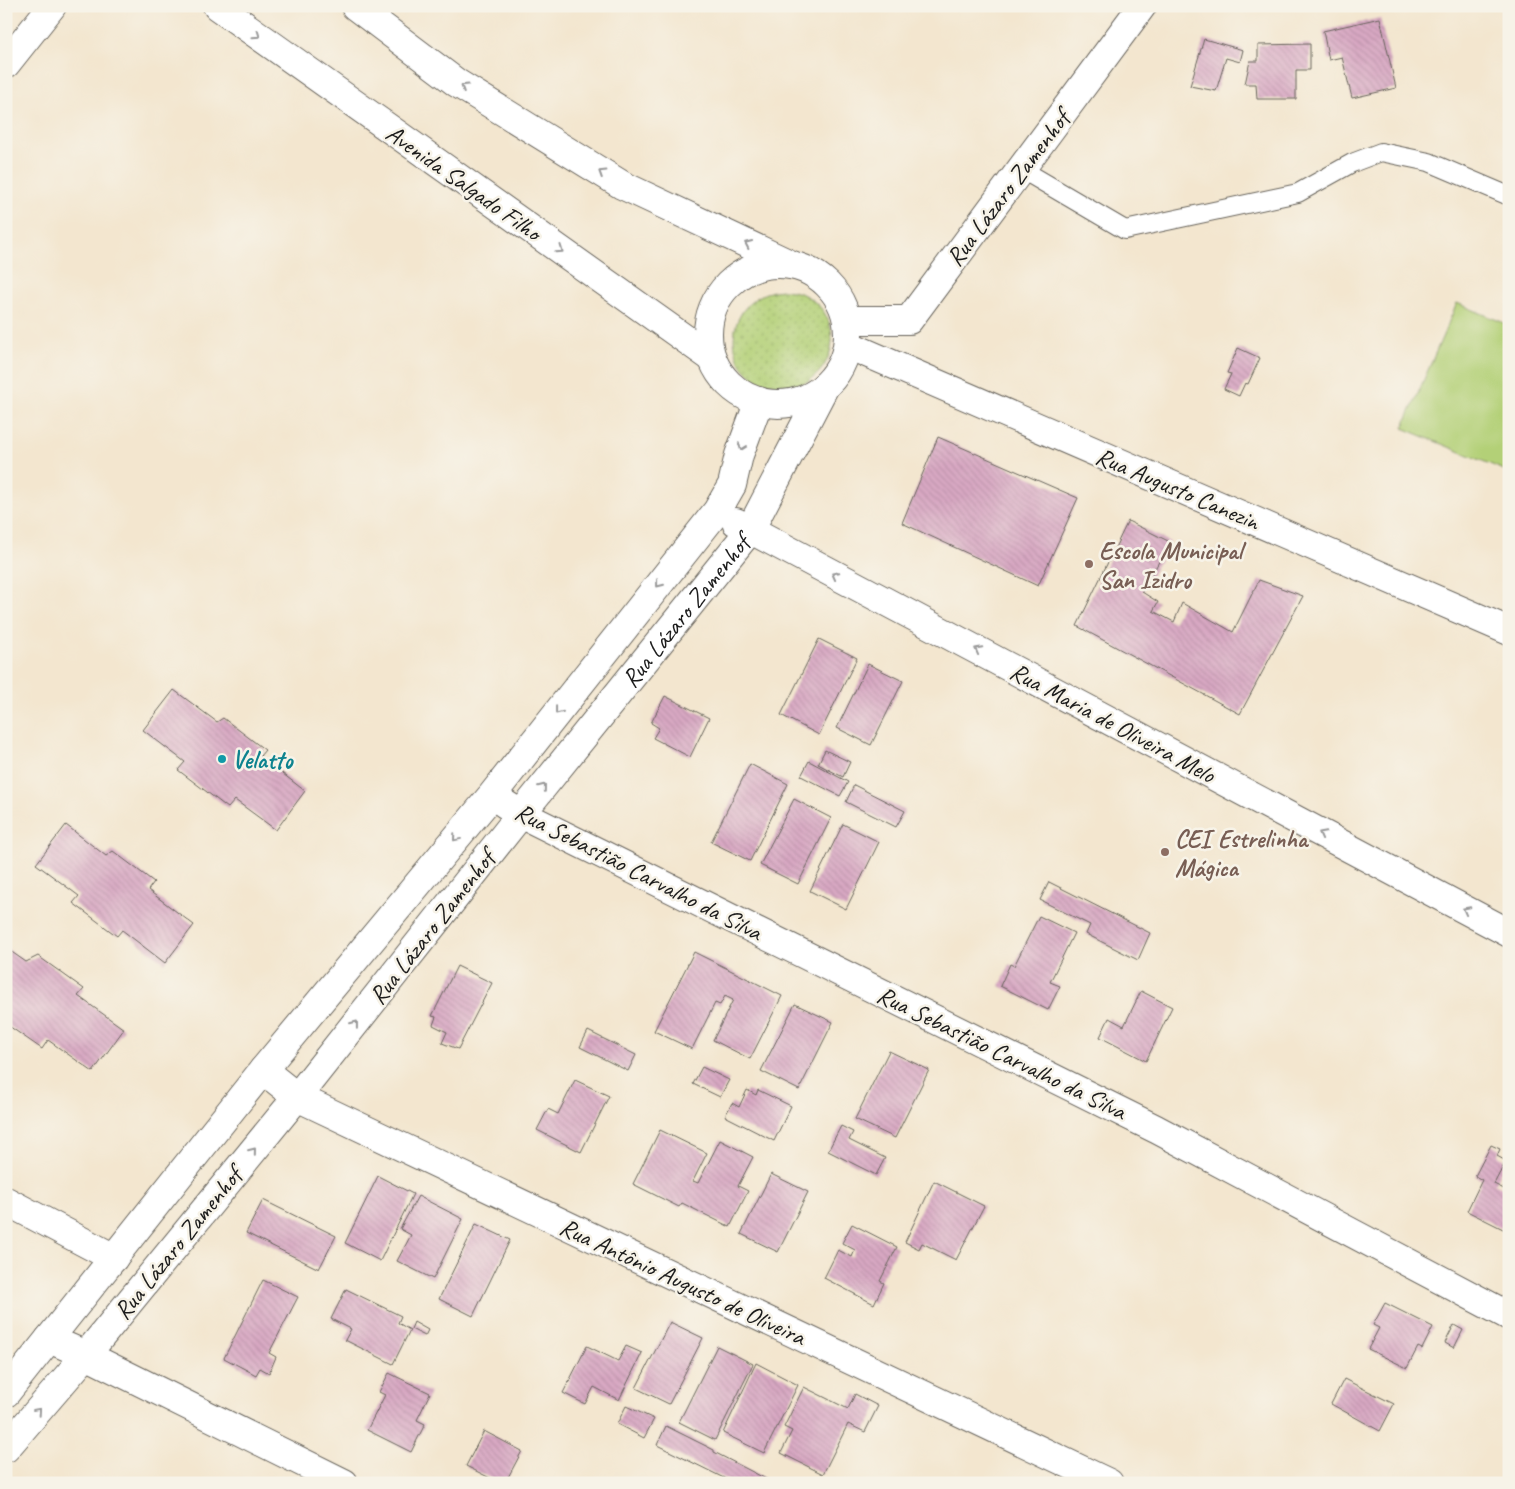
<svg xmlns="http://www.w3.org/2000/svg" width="1515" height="1489" font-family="Caveat,sans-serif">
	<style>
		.grass { fill: url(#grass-dots); stroke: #68764a }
		.garden { fill: #b3d077; stroke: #68764a }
		.building { fill: url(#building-back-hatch) }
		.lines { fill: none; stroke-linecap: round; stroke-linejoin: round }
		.lane-casing { stroke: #67635b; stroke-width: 20 }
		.street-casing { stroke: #67635b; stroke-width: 30 }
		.secondary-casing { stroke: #67635b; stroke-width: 30 }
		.lane { stroke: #fff; stroke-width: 18 }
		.street { stroke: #fff; stroke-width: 28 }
		.secondary { stroke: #fff; stroke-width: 28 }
		.oneway { stroke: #999 }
		.education-dot { fill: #8d6e63; stroke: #f7f3e8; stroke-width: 2 }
		.culture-dot { fill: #0f9aa8; stroke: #f7f3e8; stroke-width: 2 }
		.labels { text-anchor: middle; stroke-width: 5; stroke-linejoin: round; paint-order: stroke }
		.street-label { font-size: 25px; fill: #1c1c1c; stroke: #f7f3e8 }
		.education-label { font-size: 25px; font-weight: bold; fill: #785e54; stroke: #f7f3e8; text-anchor: start }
		.culture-label { font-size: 25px; font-weight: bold; fill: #0d838f; stroke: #f7f3e8; text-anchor: start }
	</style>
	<defs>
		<pattern id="grass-dots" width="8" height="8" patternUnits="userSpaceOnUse" patternTransform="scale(1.25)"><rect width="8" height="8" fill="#b3d077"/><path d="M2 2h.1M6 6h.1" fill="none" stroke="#99b266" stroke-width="1.8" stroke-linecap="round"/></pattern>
		<pattern id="building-back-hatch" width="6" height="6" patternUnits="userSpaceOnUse" patternTransform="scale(1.25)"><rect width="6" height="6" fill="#d8a8c3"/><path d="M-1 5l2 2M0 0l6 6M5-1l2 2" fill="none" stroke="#b990a7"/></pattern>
	</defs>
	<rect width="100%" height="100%" fill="#f7f3e8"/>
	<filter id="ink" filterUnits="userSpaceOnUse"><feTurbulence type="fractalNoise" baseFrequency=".02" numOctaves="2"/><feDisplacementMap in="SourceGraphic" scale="10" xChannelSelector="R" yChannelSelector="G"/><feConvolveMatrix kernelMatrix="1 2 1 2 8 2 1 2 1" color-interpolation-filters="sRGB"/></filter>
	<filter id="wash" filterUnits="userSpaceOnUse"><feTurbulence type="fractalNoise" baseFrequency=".0096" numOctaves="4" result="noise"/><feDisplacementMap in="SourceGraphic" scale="20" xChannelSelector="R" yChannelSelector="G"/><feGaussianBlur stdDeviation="1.12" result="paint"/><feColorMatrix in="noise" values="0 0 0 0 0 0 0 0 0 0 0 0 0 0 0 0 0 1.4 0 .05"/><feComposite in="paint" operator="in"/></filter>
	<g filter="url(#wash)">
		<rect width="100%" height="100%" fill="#f3e6cf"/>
		<path class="grass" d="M734 339a49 49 0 1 1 98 0a49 49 0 1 1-98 0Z"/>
		<path class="garden" d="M1457 303 1509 325V472L1403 428Z"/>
		<g id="blocks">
			<path class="building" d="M1380 18 1396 88 1352 98 1342 57 1329 60 1323 31Z
				M1204 39 1243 50 1240 62 1226 58 1216 91 1190 86Z
				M1310 44V70H1296V99H1257L1256 84H1245L1250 61H1258V45Z
				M1238 348 1260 358 1248 384 1245 383 1239 396 1224 389 1231 374 1227 373Z
				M938 437 1078 498 1038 586 902 523Z
				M1128 521 1170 542 1142 592 1158 602 1153 611 1174 622 1182 603 1233 632 1259 580 1303 596 1240 714 1077 626Z
				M819 639 857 658 819 735 781 715Z
				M868 664 903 681 871 745 837 728Z
				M174 690 217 722 223 718 265 750 260 756 305 791 276 830 235 800 228 808 178 770 185 762 143 730Z
				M665 696 709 718 690 757 653 738 659 728 651 723Z
				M825 750 850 762 843 777 818 764Z
				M809 761 848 782 840 796 801 776Z
				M750 764 788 784 750 861 711 842Z
				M854 785 905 811 896 827 846 802Z
				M794 799 831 818 798 884 760 865Z
				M843 824 879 842 846 909 810 891Z
				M66 825 106 856 113 851 154 882 148 890 194 925 165 963 122 930 117 936 73 903 79 896 36 864Z
				M1049 882 1150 933 1138 960 1086 934 1090 925 1040 900Z
				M1039 916 1074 933 1050 982 1060 986 1048 1010 1000 986 1010 964 1014 966Z
				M6 948 26 962 38 956 84 989 78 996 124 1029 93 1072 48 1040 42 1049 6 1024Z
				M694 952 782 996 750 1059 713 1040 733 1000 725 996 720 1005 715 1003 692 1049 654 1031Z
				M457 966 492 983 458 1049 442 1043 447 1032 433 1025 436 1017 432 1016Z
				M1141 991 1172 1007 1146 1061 1100 1037 1109 1018 1124 1026Z
				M795 1004 833 1022 799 1090 761 1071Z
				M588 1031 636 1055 628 1071 580 1047Z
				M889 1051 929 1070 895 1138 855 1119Z
				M702 1067 729 1080 720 1097 693 1084Z
				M575 1080 609 1096 581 1152 537 1130 548 1109 558 1114Z
				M747 1090 756 1095 758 1090 791 1106 774 1141 725 1116 732 1103 739 1107Z
				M841 1126 853 1132 849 1140 885 1158 876 1175 828 1151Z
				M660 1130 707 1153 693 1181 698 1183 720 1140 753 1157 738 1186 748 1191 730 1227 682 1203 679 1207 633 1184Z
				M1491 1145 1500 1149 1497 1156 1506 1161 1494 1184 1504 1189 1509 1180V1228L1507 1231 1467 1211 1482 1180 1475 1176Z
				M771 1174 808 1192 778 1252 741 1234Z
				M378 1176 413 1194 380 1261 345 1243Z
				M934 1181 984 1206 956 1260 922 1243 919 1249 905 1242Z
				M418 1196 463 1219 433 1279 397 1261 411 1235 400 1229Z
				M263 1200 336 1236 319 1269 246 1233Z
				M476 1224 510 1240 473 1316 439 1299Z
				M852 1224 897 1247 880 1281 884 1283 874 1304 824 1278 838 1250 852 1257 855 1250 842 1243Z
				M263 1280 298 1297 269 1353 276 1357 269 1373 260 1368 256 1375 224 1358Z
				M346 1289 401 1316 398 1323 410 1330 393 1364 345 1340 351 1329 331 1319Z
				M1385 1303 1433 1327 1422 1349 1418 1347 1407 1368 1368 1349 1379 1328 1373 1325Z
				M414 1322 428 1330 425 1336 411 1329Z
				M670 1322 703 1338 669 1404 636 1388Z
				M1454 1325 1463 1330 1454 1348 1445 1343Z
				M587 1346 618 1361 626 1346 642 1353 619 1400 594 1387 585 1404 563 1393Z
				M717 1346 753 1364 715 1440 679 1422Z
				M756 1363 798 1385 764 1453 723 1433Z
				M389 1373 430 1393 417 1420 425 1424 411 1452 367 1430 385 1395 379 1392Z
				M1344 1379 1394 1404 1380 1431 1331 1404Z
				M804 1387 848 1409 855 1394 878 1406 865 1432 848 1424 823 1474 781 1453 792 1431 784 1427Z
				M626 1406 654 1419 644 1438 617 1424Z
				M666 1426 714 1450V1452L774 1483H734L657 1445Z
				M484 1431 522 1451 505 1483H500L466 1466Z"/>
		</g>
	</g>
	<g filter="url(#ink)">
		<use href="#blocks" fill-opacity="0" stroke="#67635b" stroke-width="1"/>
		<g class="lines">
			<defs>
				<path id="lane" d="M1021 169 1125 230 1298 193 1352 163 1381 152 1429 162 1509 196"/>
				<g id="street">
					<path d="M6 64 52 6"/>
					<circle cx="778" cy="334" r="70"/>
					<path d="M848 320H909L1142 6"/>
					<path d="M848 345 1509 631"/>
					<path d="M736 522 1509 933"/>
					<path d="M505 804 521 814 1156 1129 1509 1316"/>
					<path d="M263 1070 297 1097 1109 1483"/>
					<path d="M6 1201 114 1258"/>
					<path d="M49 1339 86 1355 344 1483"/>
					<path d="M6 1393 263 1070 492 795 717 511 732 485 739 455 759 401"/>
					<path id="s1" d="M6 1448 86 1355 297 1097 521 814 750 530 825 386"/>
				</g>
				<path id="secondary" d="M217 6 712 358
					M355 6 457 83 622 185 792 265"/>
			</defs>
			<use href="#lane" class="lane-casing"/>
			<use href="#street" class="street-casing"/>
			<use href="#secondary" class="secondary-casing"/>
			<use href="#lane" class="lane"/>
			<use href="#street" class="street"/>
			<use href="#secondary" class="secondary"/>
		</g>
		<defs><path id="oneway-chevron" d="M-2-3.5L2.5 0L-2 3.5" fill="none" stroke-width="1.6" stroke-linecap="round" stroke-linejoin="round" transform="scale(1.25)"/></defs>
		<g class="oneway">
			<use href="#oneway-chevron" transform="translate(257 35) rotate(35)"/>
			<use href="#oneway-chevron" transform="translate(464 87) rotate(-148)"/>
			<use href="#oneway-chevron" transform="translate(602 173) rotate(-148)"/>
			<use href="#oneway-chevron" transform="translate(748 244) rotate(-155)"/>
			<use href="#oneway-chevron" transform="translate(560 250) rotate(35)"/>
			<use href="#oneway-chevron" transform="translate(742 447) rotate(110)"/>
			<use href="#oneway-chevron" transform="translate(835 575) rotate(-152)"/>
			<use href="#oneway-chevron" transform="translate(659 584) rotate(128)"/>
			<use href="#oneway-chevron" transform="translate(978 650) rotate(-152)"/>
			<use href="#oneway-chevron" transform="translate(558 711) rotate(128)"/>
			<use href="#oneway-chevron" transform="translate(543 787) rotate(-51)"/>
			<use href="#oneway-chevron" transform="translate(1322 834) rotate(-152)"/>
			<use href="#oneway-chevron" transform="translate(456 838) rotate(130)"/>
			<use href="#oneway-chevron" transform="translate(1466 910) rotate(-152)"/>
			<use href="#oneway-chevron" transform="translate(355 1024) rotate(-52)"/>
			<use href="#oneway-chevron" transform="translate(253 1151) rotate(-51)"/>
			<use href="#oneway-chevron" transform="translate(38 1411) rotate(-49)"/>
		</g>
	</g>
	<g class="education-dot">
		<circle cx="1089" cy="564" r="5"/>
		<circle cx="1165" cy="852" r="5"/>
	</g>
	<circle class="culture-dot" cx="222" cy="759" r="5"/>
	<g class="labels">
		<g class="street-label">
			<text transform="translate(464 182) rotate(35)" y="9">Avenida Salgado Filho</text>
			<text transform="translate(1007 188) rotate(-53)" y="9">Rua Lázaro Zamenhof</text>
			<text transform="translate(1178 488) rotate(23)" y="9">Rua Augusto Canezin</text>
			<text dy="9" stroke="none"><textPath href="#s1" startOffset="1078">Rua Lázaro Zamenhof</textPath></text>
			<text transform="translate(1113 722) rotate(28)" y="9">Rua Maria de Oliveira Melo</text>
			<text transform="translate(639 871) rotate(27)" y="9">Rua Sebastião Carvalho da Silva</text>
			<text transform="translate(431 927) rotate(-52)" y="9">Rua Lázaro Zamenhof</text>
			<text transform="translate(1002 1052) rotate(26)" y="9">Rua Sebastião Carvalho da Silva</text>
			<text transform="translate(177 1243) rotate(-51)" y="9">Rua Lázaro Zamenhof</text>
			<text transform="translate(683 1281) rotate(25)" y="9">Rua Antônio Augusto de Oliveira</text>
		</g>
		<g class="education-label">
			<text x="1099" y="559">Escola Municipal<tspan x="1099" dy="29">San Izidro</tspan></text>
			<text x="1175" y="847">CEI Estrelinha<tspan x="1175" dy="29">Mágica</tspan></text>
		</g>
		<g class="culture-label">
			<text x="232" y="768">Velatto</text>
		</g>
	</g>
	<rect width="1515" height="1489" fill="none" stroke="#f7f3e8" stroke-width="25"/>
</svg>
